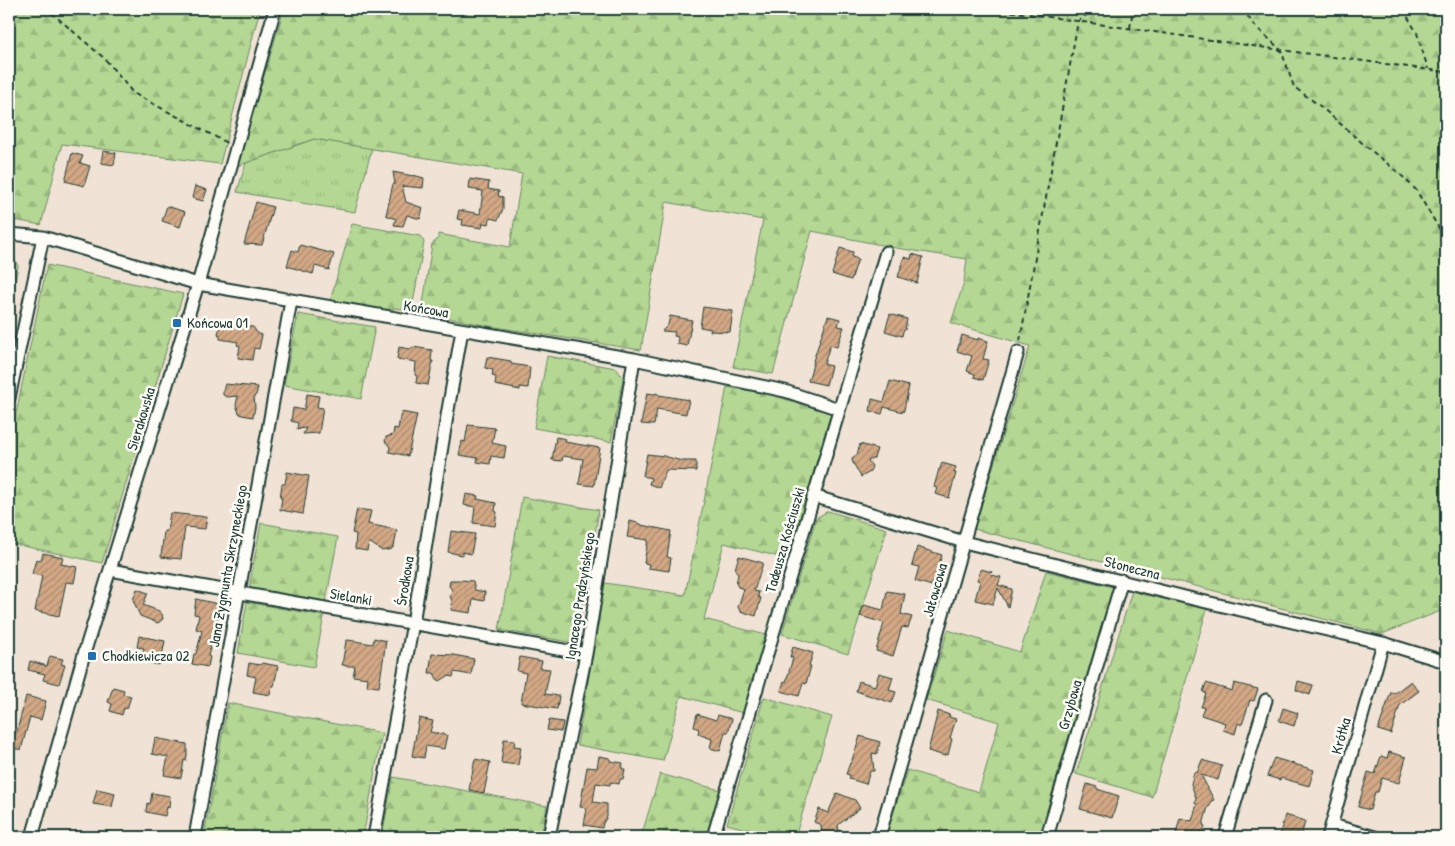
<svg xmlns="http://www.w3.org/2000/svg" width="1455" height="846" font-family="'Patrick Hand',sans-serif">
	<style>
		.grass { fill: url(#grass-tufts); stroke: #6a8a64 }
		.forest { fill: url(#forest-firs); stroke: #6a8a64 }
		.building { fill: url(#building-hatch); stroke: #1f3d34 }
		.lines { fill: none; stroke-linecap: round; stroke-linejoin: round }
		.minor-casing { stroke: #1f3d34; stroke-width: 15 }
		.path { stroke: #1f3d34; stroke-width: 2; stroke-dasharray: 5 4; stroke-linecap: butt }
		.minor { stroke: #fdfcf7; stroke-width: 11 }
		.poi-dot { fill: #1f6fb2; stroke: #fdfcf7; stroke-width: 2 }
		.labels { text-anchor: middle; stroke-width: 5; stroke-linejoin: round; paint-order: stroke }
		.street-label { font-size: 15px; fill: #1f3d34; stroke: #fdfcf7 }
		.poi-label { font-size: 15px; fill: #1f3d34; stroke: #fdfcf7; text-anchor: start }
	</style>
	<defs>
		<pattern id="grass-tufts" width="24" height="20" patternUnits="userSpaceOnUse" patternTransform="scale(1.25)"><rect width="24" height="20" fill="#b4d893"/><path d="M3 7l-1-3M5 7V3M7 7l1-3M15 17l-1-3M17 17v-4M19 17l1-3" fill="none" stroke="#9aba7f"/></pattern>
		<pattern id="forest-firs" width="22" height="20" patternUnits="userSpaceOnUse" patternTransform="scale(1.25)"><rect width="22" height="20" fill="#b4d893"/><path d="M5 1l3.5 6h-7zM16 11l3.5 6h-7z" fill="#9aba7f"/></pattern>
		<pattern id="building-hatch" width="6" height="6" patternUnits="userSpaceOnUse" patternTransform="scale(1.25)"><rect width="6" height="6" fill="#d3a885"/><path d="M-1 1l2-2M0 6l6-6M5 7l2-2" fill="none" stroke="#ab8a6e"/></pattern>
	</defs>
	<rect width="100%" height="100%" fill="#f0e3d5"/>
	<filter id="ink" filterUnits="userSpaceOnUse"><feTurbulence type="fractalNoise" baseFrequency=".02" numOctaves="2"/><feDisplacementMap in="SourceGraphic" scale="10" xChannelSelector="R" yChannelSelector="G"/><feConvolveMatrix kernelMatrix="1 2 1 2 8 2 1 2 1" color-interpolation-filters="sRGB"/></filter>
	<g filter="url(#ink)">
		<path class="grass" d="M314 139 372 148 355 212 237 192 246 163Z"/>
		<path class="forest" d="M9 9H260L220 164 62 144 41 225 9 219Z
			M284 9H1446V609L1382 634 974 529 1030 346 951 323 964 282 967 259 896 248 812 231 773 374 733 367 763 220 666 202 641 350 489 326 429 314 423 304 432 244 438 239V234L510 247 522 174 314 139 237 166Z
			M352 224 420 236 424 242 413 303 403 309 393 308 392 311 330 301Z
			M9 256H13L18 266 9 312Z
			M47 265 183 294 102 563 9 543V447Z
			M298 314 375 327 361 399 284 385Z
			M547 356 616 368 623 378 611 442 534 428Z
			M727 387 765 393 831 413 788 559 724 543 704 619 766 635 743 713 681 696 663 761 577 745 605 583 685 595Z
			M522 497 599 510 576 643 499 630Z
			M828 511 887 529 848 654 782 634 816 518Z
			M261 523 338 537 326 601 249 588Z
			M1046 571 1113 587 1039 837H886L907 770 979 792 999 722 926 700 948 630 1020 652Z
			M1132 591 1207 609 1152 797 1076 774Z
			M247 602 324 616 314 667 238 653Z
			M764 697 832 717 795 837H775L727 824Z
			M228 703 382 733 363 837H204Z
			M660 774 720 790 706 837H641Z
			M393 777 547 806 541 837H382Z"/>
		<path class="building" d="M103 151 116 153 114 165 101 163Z
			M72 153 83 156 80 163 90 166 84 186 65 181Z
			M393 172 413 176V175L424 178 423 188 402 186 406 202 423 208 420 219 407 215 403 226 394 225 396 219 386 215 393 184H395Z
			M470 179 489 182 488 189 499 191 498 196 503 197V209L498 220 490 218 489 224 483 223 482 228 462 225 463 220 457 219 459 210 480 214 483 191 469 189Z
			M195 186 207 190 203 201 192 198Z
			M256 202 273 207 262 245 244 244Z
			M167 206 185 212 180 227 162 221Z
			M300 245 334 254 329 270 315 266 313 274 287 266 292 250 298 252Z
			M840 248 853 252 852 257 858 259 851 280 832 274Z
			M912 254 923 257 917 283 898 277 904 257 911 259Z
			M703 307 733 311 730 332 710 331 711 329 700 327Z
			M890 314 907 319 905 330 903 331 902 336 885 331Z
			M670 316 692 320 687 346 677 344 678 337 674 336 675 332 662 331 668 325Z
			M828 316 840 319 838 326 844 327 837 347 830 345 824 364 831 366 826 385 808 381 814 361H813Z
			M221 323 240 327 241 325 253 327 258 334 262 335 259 349 254 348 252 360 238 358 240 346 237 345 238 342 220 339V336L218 334Z
			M962 335 978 340V338L988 341 983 359 989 360 983 380 974 377 975 374 967 371 972 356 957 351Z
			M399 347 410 349 413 347 432 350 431 361H433L428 385 416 383 417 376 415 375 416 362 397 359Z
			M487 357 511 361V364L530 367 528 388 520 387V390L495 385 496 377 492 376 493 370 485 368Z
			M890 381 909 386 904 410 903 412 884 407 882 414 870 411 872 399 884 402Z
			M225 384 258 387 256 395 254 396 255 407 253 417 242 415 239 413 236 405 238 396 227 397 223 395V391Z
			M647 393 654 394 657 393 659 395 689 400 686 414 657 409 654 425 641 424Z
			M307 394 319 396 317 407 323 408 319 433 303 434 306 428 297 429 298 423 291 421 293 408 304 410Z
			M401 412 417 415 408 456 389 452 390 447 385 441 386 437 393 435 394 428 398 429Z
			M468 425 495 428 492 443 506 446 504 458 491 456 490 464 477 462 478 458 459 455 462 441 465 442Z
			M556 437 566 439 565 442 600 448 594 486 579 484 583 459 563 456 562 461 552 460Z
			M860 444 877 449 874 458 868 461 872 466 870 472 861 477 852 461 853 457 857 455Z
			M647 454 664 456 682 461H696V471L666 470 659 488 649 484 651 478 643 476Z
			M942 463 956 467 954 473H956L949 498 935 494 937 488 934 487 939 469H940Z
			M287 472 309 476 303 514 280 510 282 498H280L282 484H285Z
			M466 494 478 496 477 499 496 503 495 511 497 512 495 526 473 523 475 507 464 505Z
			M357 509 371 511 368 524 397 530 394 547H392V549L382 551 369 542 367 551 355 549 356 534 352 533Z
			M170 513 207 517 205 529 185 527 181 559 161 557 164 531H167Z
			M630 521 641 524V525L671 531 667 557 671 558 669 571 648 568 649 564 644 563 648 540 627 537Z
			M451 531 475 534 471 554 463 552 462 555 448 552Z
			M917 547 942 555 932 586 915 581 919 567 912 565Z
			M43 553 63 557 61 564 77 567 74 583 66 582 59 616 35 611 42 576 32 574 36 559 41 560Z
			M739 556 763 563 754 591 759 592 758 597 761 598 756 616 740 611 738 607 744 589 738 587 736 583 738 575 735 569Z
			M981 569 992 572 991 575 1001 577 998 585 1012 589 1008 607 998 588 993 604 975 600 980 581 977 580Z
			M450 580H461L473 581 475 590 485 592 484 601 473 599 471 613 451 610 452 601 450 596 452 590 449 586Z
			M137 589 148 593 143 605 159 611 162 614 163 619 158 623 140 616 133 600Z
			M887 591 905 594 901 614 912 617 908 628 902 627 893 656 876 651 884 623 860 616 864 605 883 610Z
			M196 599 218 604 215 617 218 618 215 633H214L208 656 210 657 208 667 192 664 194 654H196L202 631 196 629 199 615 194 614Z
			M139 636 165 641 162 656 160 655 159 665 141 661 144 648 137 647Z
			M374 638 386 641 379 687 367 686 368 678 353 676 355 666H345V665H342L346 641 348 640 373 644Z
			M793 647 813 653 809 666H811L806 684 803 683 799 696 781 691 784 681 786 682 793 658 790 657Z
			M432 654 454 655 474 659 471 675 454 672 453 677 448 676 440 681 437 679 434 673H429Z
			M50 656 63 659 61 664 65 665 59 684 43 680 45 674 28 670 30 661 47 666Z
			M520 657 542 661 540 668 550 669 545 694 559 696 557 709 521 703 526 673 517 671Z
			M249 663 260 665 262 663 278 666 274 686H272L270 695 253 692 256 677 247 675Z
			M879 673 893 677 889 690 896 692 892 703 856 691 859 681 875 686Z
			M1298 681 1313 685 1310 695 1296 690Z
			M1411 681 1419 691 1400 705 1391 734 1378 730 1391 692 1395 693Z
			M1206 683 1232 691 1234 683 1258 689 1254 701 1250 700 1242 725 1238 723 1235 734 1223 730 1225 723 1201 715 1204 707H1201L1206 693 1203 692Z
			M113 687 124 690 123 694 131 696 127 709 124 708 122 715 110 711 112 704 108 702Z
			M26 696 46 701 41 720 30 717 21 750 13 748V746L9 745V730L17 731Z
			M1283 708 1298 713 1294 726 1279 721Z
			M938 711 950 715 949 717 956 719 950 738 952 739 948 755 946 754 945 756 928 751Z
			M697 714 716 720 718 715 732 719 728 732H725L720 751 710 748 712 739 698 734 699 729 694 727Z
			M419 718 433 721 430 732 447 735 444 749 426 746 424 758 412 756Z
			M549 720 563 722 561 732 547 730Z
			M860 736 880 742 877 754 872 753 874 771H870L866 784 849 779 850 775 846 774 850 763H851Z
			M155 738 187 744V755L186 761 184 760 181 778 164 775 168 757 152 754Z
			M504 739 515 740 514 746 521 747 518 765 501 763Z
			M1389 752 1406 757 1399 783 1382 778 1378 792H1375L1370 810 1358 807 1368 772 1375 774 1381 756 1387 758Z
			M599 756 610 758V761L623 763 622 769H625L623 779H620L619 784 610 782V785L596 783 593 802 607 804V817L603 823 602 828 584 825 587 808 580 807 587 767 597 768Z
			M1274 758 1314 770 1309 786 1281 778 1280 780 1267 776Z
			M475 759 490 762 484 793 469 790Z
			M1202 760 1222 766 1218 780 1201 775 1214 800 1211 801 1210 806 1208 807 1203 825 1205 826 1202 836 1197 835 1196 837H1175L1180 818 1192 821 1197 804 1195 803 1196 798 1191 784 1194 772 1197 773Z
			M1087 784 1097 787V789L1119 796 1112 818 1080 809Z
			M97 789 115 793 112 807 93 804Z
			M152 793 170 796 169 808 167 807 165 816 146 812 147 803 150 804Z
			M837 793 855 800 860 808 838 825 840 837H822L821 825 814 822 819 809 828 813Z
			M1285 815 1305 821 1301 837H1279Z"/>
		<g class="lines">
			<defs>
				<path id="minor" d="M9 234 43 237 198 284 634 359 785 391 839 409
					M9 398 43 237
					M813 496 964 542 1189 598 1383 643 1446 662
					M110 570 586 654
					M1332 825 1375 837
					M32 837 84 654 198 284 275 9
					M195 837 291 301
					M374 837 413 623 448 410 462 330
					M549 837 586 654 634 359
					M713 837 886 252
					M879 837 1018 352
					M1047 837 1122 580
					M1225 837 1266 700
					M1328 837 1383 643"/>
			</defs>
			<use href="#minor" class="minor-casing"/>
			<path class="path" d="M43 9 53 14 105 59 133 93 227 143
				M993 9 1281 50 1446 72
				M1242 9 1256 27 1281 50 1294 87 1320 106 1368 148 1399 173 1416 190 1446 240
				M1403 9 1417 33 1428 69
				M1130 28 1133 9
				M1020 341 1078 21 1094 9"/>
			<use href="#minor" class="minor"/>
		</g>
	</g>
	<g class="poi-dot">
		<rect x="172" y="318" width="10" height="10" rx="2.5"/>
		<rect x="87" y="651" width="10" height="10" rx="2.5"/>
	</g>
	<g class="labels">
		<g class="street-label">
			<text transform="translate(426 309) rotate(10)" y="5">Końcowa</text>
			<text transform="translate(141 419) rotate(-73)" y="5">Sierakowska</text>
			<text transform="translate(785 540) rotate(-74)" y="5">Tadeusza Kościuszki</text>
			<text transform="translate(228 566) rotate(-80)" y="5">Jana Zygmunta Skrzyneckiego</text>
			<text transform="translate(1132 568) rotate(14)" y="5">Słoneczna</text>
			<text transform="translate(405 581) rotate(-81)" y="5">Środkowa</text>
			<text transform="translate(935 590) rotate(-74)" y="5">Jałowcowa</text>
			<text transform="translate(580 596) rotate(-81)" y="5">Ignacego Prądzyńskiego</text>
			<text transform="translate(351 597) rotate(10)" y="5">Sielanki</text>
			<text transform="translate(1070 705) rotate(-74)" y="5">Grzybowa</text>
			<text transform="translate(1341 736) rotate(-74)" y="5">Krótka</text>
		</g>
		<g class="poi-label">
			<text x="187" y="328">Końcowa 01</text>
			<text x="102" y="661">Chodkiewicza 02</text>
		</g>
	</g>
	<rect width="1455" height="846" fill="none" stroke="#fdfcf7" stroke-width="30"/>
	<rect x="15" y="15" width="1425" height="816" fill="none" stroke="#1f3d34" stroke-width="2" filter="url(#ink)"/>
</svg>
